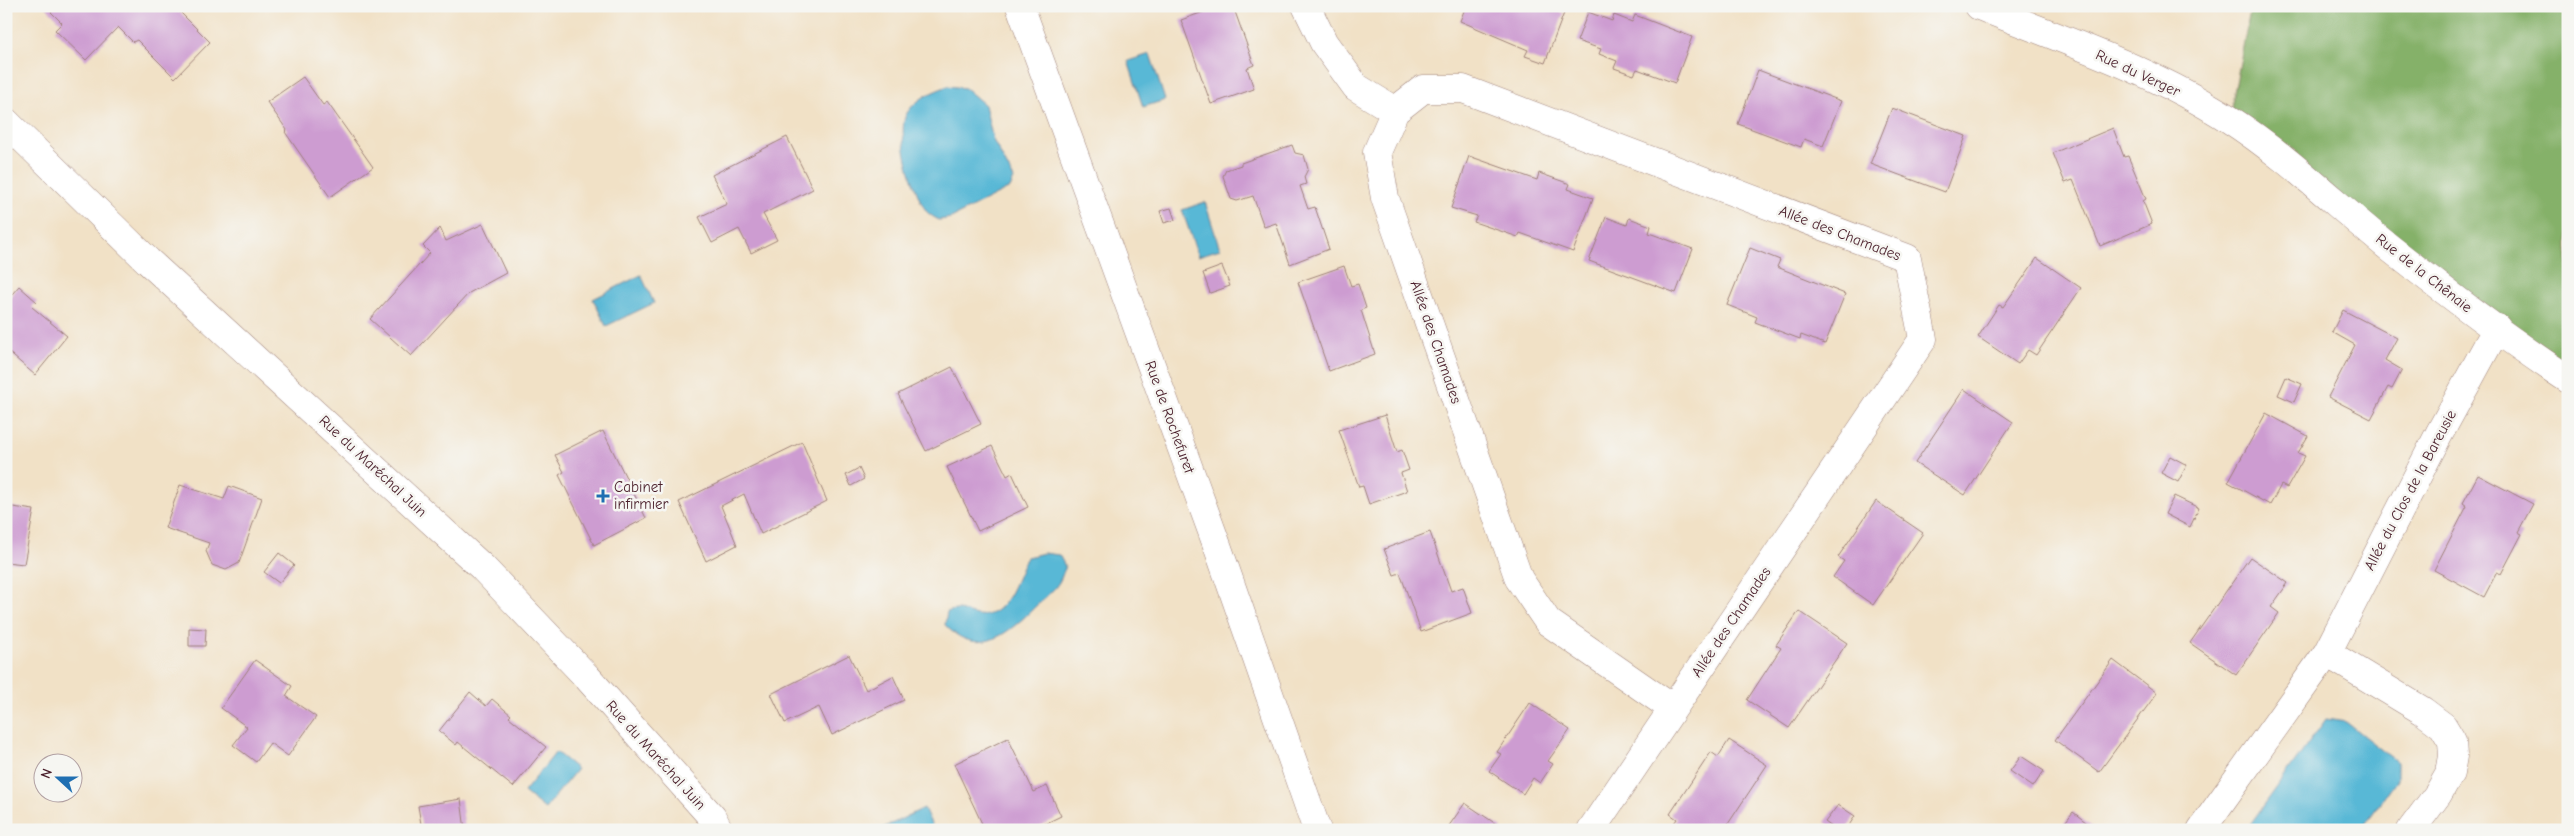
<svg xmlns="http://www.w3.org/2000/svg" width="2574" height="836" font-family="'Comic Neue',sans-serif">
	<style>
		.forest { fill: #85b169; stroke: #68684a }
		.water { fill: #58b8d6; stroke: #516c80 }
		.building { fill: #cd9cd1 }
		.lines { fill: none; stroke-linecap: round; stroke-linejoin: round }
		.minor-casing { stroke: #9e8078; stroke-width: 29 }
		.minor { stroke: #fff; stroke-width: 28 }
		.poi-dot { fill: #1f6fb2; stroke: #f6f6f2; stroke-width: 2 }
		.labels { text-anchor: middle; stroke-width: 5; stroke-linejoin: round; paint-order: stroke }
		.street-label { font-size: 15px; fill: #4a1f2b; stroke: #f6f6f2 }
		.poi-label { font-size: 15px; fill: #4a1f2b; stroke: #f6f6f2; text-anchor: start }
	</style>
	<rect width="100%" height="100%" fill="#f6f6f2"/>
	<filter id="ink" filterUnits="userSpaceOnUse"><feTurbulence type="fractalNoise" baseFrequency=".02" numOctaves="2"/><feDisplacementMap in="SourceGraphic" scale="10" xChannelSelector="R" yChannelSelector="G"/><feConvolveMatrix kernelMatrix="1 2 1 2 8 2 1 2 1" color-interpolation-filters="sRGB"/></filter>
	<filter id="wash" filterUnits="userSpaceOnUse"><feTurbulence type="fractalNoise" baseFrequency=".0096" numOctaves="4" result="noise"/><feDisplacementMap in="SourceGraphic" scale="20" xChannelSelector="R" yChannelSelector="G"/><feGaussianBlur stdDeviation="1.12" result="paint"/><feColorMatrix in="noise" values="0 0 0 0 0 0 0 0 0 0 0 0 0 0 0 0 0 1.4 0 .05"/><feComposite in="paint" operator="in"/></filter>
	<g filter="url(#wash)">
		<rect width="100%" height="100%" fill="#f1e1c6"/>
		<path class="forest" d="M2251 6H2568V379L2229 119Z"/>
		<path class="water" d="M1150 54 1165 100 1143 107 1128 61Z
			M948 86 965 88 985 105 993 140 1014 179 1010 188 951 218 939 220C935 218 930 215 927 212 914 195 895 131 907 113 917 98 932 92 948 86Z
			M1205 202 1220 249 1198 256 1182 210Z
			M641 275 654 303 606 326 593 299Z
			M1044 553 1059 555 1065 566C1060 588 1051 591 1036 606 1009 633 979 660 945 625L947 612C962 607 963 613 977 615 1007 620 1015 578 1027 557Z
			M2326 719 2346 722 2397 762V779L2361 830H2246Z
			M556 752 577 769 545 809 524 792Z
			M924 808 934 830H879Z"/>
		<g id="blocks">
			<path class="building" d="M45 6H174L210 42 175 78 137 40 133 42 118 27 86 60 55 30 62 23Z
				M1220 6H1233L1254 65 1247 68 1254 89 1211 104 1181 20Z
				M1466 6H1547L1564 13 1545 63 1525 56 1528 50 1460 21Z
				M1588 12 1612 21 1614 15 1632 22 1635 15 1692 37 1675 83 1637 69 1634 75 1614 68 1617 61 1599 54 1601 49 1577 41Z
				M1758 70 1841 101 1823 146 1804 139 1801 147 1738 124Z
				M303 77 323 105 327 102 373 167 330 197 285 132 287 130 267 102Z
				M1892 108 1966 136 1945 192 1870 164Z
				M2113 128 2124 157 2128 156 2146 199 2143 201 2152 224 2100 246 2073 180 2065 183 2053 153Z
				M787 137 813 189 763 214 777 240 751 253 739 229 712 243 699 217 727 204 712 175Z
				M1292 145 1295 153 1304 155 1308 169 1304 177 1306 184 1300 186 1308 209 1315 207 1329 249 1290 264 1276 223 1264 227 1253 196 1237 201 1231 199 1223 176 1226 170 1241 165V163Z
				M1469 156 1537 180 1539 173 1570 184 1568 189 1593 198 1573 252 1520 233 1518 237 1474 222 1477 216 1451 208Z
				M1171 208 1175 220 1164 223 1160 211Z
				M1606 217 1627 225 1629 218 1651 226 1649 233 1693 249 1676 293 1589 261Z
				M483 224 506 273 469 293 411 356 370 319 430 253 423 246 440 228 446 241Z
				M1750 248 1780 260 1777 267 1845 294 1825 344 1801 335 1800 339 1755 322 1757 317 1727 305Z
				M2037 258 2081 288 2036 355 2028 350 2018 364 1978 337 1999 305 2003 307Z
				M1222 266 1230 286 1210 293 1203 273Z
				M1344 266 1351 286 1358 284 1366 308 1361 310 1375 354 1329 371 1298 282Z
				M19 286 37 302 32 307 67 336 35 375 6 350V301Z
				M2343 310 2397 338 2385 360 2402 370 2392 389 2388 387 2371 419 2328 397 2355 345 2332 332Z
				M952 367 981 424 926 451 898 394Z
				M2286 377 2302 384 2294 402 2278 395Z
				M1964 389 2013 422 1965 495 1915 463Z
				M2266 413 2308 436 2298 453 2305 456 2287 488 2281 485 2270 505 2228 482Z
				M1385 415 1397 452 1402 450 1409 470 1401 473 1407 491 1369 504 1363 486 1359 487 1339 430Z
				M603 431 646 518 594 545 559 475 564 472 555 455Z
				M802 442 827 501 761 534 744 494 721 506 737 545 706 561 679 502Z
				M992 446 1007 476 1012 473 1028 507 978 531 947 467Z
				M2170 456 2187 465 2178 482 2161 473Z
				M859 468 864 479 851 486 846 475Z
				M2478 475 2533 504 2518 532 2522 534 2501 574 2497 572 2484 597 2434 570 2467 506 2463 503Z
				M180 485 224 499 229 486 262 498 239 563 226 570 212 565 206 551 209 543 165 528Z
				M2174 496 2199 508 2190 527 2165 514Z
				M1876 501 1923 533 1873 605 1833 577 1844 561 1838 557Z
				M6 506 34 510 24 564 6 562Z
				M1430 532 1451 591 1463 587 1472 613 1421 632 1400 573 1394 575 1384 549Z
				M279 553 294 565 279 583 264 572Z
				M2250 557 2288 583 2271 607 2279 613 2236 675 2190 643Z
				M1799 611 1847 643 1789 728 1747 700 1781 648 1776 645Z
				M189 628 206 629 205 646H189Z
				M849 655 866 690 893 676 904 700 832 735 819 707 785 723 771 694Z
				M255 660 292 686 286 696 316 717 288 756 270 743 256 762 233 745 247 727 221 708Z
				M2113 660 2157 693 2099 772 2055 740Z
				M470 692 486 706 492 699 511 715 509 717 546 747 513 787 458 742 456 745 439 731Z
				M1530 703 1570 730 1548 761 1553 764 1540 783 1533 778 1523 794 1489 771 1501 754 1497 752Z
				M1008 738 1034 792 1047 786 1061 816 1032 830H985L954 764Z
				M1729 740 1767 765 1724 830H1669L1677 819 1670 814 1711 752 1718 757Z
				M2021 756 2044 771 2033 787 2010 771Z
				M461 799 465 830H422L418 806Z
				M1465 803 1502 828 1501 830H1446Z
				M1838 805 1855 816 1846 830H1836L1825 822Z
				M2073 812 2096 830H2059Z"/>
		</g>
	</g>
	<g filter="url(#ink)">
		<use href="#blocks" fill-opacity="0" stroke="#9e8078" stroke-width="1"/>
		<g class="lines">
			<defs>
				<path id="minor" d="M1020 6 1218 548 1317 830
					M1306 6 1324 43 1356 87 1395 111
					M1979 6C2063 40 2153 70 2229 119 2288 157 2337 206 2391 249 2448 294 2507 339 2568 379
					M6 122 148 261 482 567 587 677 712 817 719 830
					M2327 653 2423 711 2443 726 2452 741 2453 756 2450 773 2438 794 2411 830
					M1591 830 1923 339 1907 258 1463 89H1423L1395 111 1377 152 1385 198 1519 579 1548 622 1672 708
					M2201 830 2327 653 2439 434 2497 328"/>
			</defs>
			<use href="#minor" class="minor-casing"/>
			<use href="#minor" class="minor"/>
		</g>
	</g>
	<path class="poi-dot" d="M600.5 488.5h5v5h5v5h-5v5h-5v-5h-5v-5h5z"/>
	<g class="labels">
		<g class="street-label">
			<text transform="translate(2138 73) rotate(25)" y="5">Rue du Verger</text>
			<text transform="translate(1840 233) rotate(21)" y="5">Allée des Chamades</text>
			<text transform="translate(2424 273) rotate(38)" y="5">Rue de la Chênaie</text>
			<text transform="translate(1436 342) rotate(71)" y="5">Allée des Chamades</text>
			<text transform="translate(1170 417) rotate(70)" y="5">Rue de Rochefuret</text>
			<text transform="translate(373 466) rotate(43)" y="5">Rue du Maréchal Juin</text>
			<text transform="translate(2410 490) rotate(-62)" y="5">Allée du Clos de la Bareusie</text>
			<text transform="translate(1731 622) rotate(-56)" y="5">Allée des Chamades</text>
			<text transform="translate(656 755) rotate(48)" y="5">Rue du Maréchal Juin</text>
		</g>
		<g class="poi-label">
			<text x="614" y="492">Cabinet<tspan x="614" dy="17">infirmier</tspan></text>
		</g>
	</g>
	<rect width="2574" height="836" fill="none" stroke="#f6f6f2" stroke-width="25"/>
	<g transform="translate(58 778) rotate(291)"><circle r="24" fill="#f6f6f2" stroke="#b1a0a2"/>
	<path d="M0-4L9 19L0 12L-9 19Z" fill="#1f6fb2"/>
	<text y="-8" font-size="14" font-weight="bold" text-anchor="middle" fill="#4a1f2b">N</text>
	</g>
</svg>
